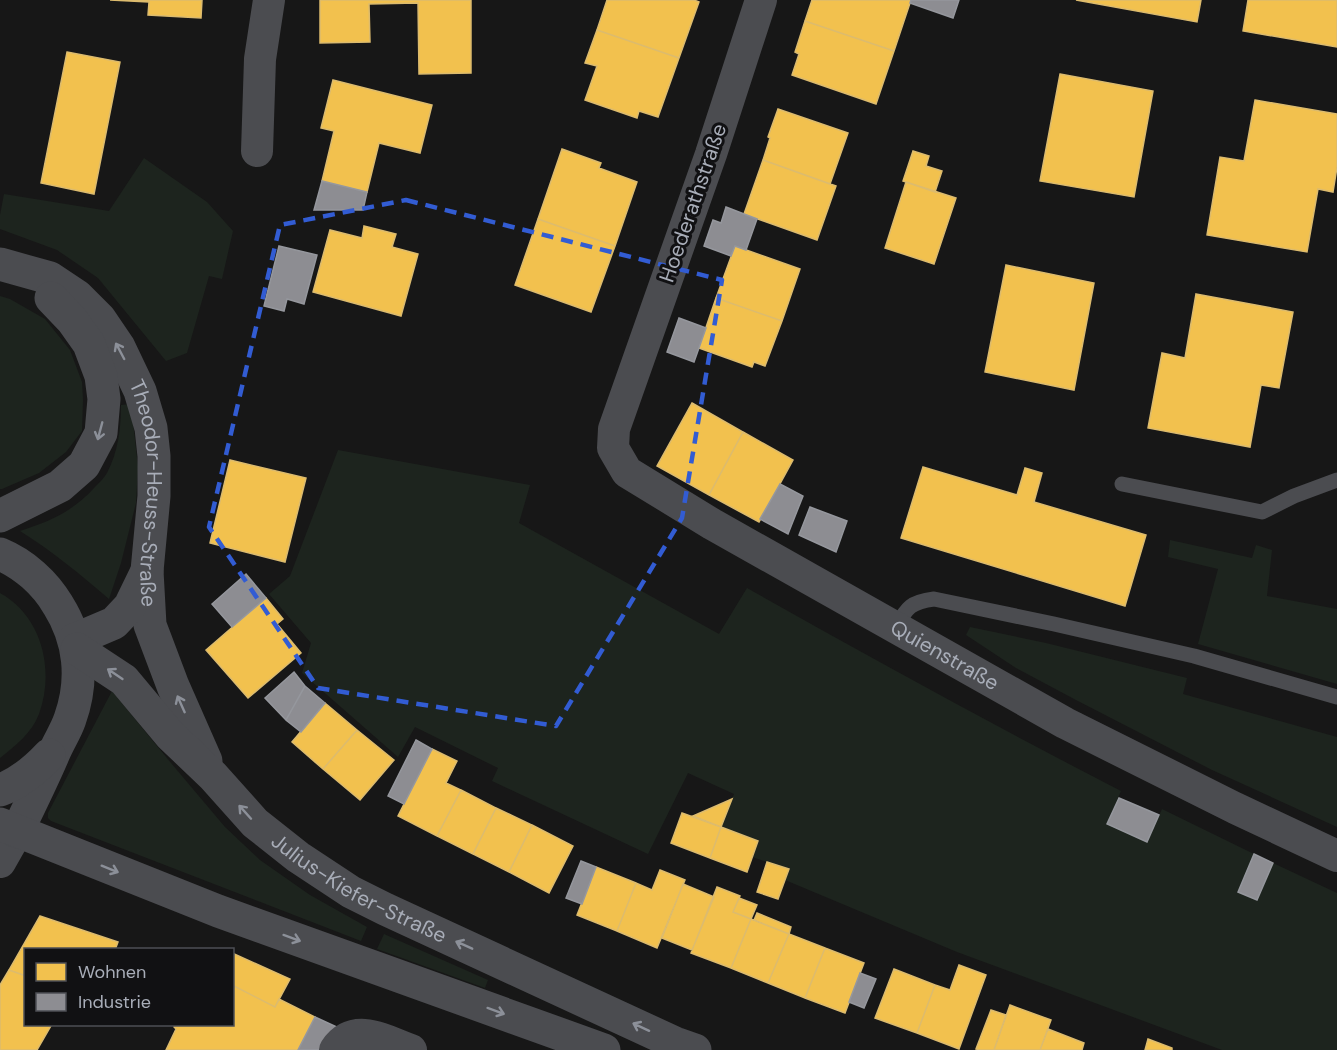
<svg xmlns="http://www.w3.org/2000/svg" width="1337" height="1050" font-family="'DM Sans',sans-serif">
	<style>
		.green { fill: #1d241e }
		.homes { fill: #f2c14e; stroke: #dcbb6e; stroke-width: 1.5 }
		.industry { fill: #8d8d92; stroke: #95979d; stroke-width: 1.5 }
		.lines { fill: none; stroke-linecap: round; stroke-linejoin: round }
		.service { stroke: #4b4c50; stroke-width: 15 }
		.minor { stroke: #4b4c50; stroke-width: 32 }
		.tertiary { stroke: #4b4c50; stroke-width: 33 }
		.oneway { stroke: #8c9099 }
		.marked { fill: none; stroke: #325cd3; stroke-width: 4.5; stroke-dasharray: 12 8; stroke-linejoin: round }
		.labels { text-anchor: middle; stroke-width: 6; stroke-linejoin: round; paint-order: stroke }
		.street-label { font-size: 21px; fill: #a8adb8; stroke: #111113 }
	</style>
	<rect width="100%" height="100%" fill="#171717"/>
	<path class="green" d="M144 158 207 202 233 231 222 279 209 276 187 353 166 361 98 278 57 250 0 229V215L4 194 109 211Z
		M0 296 10 299 45 319 70 350 82 382 83 400 82 431 66 452 39 473 2 489H0Z
		M131 404 138 467 136 503 121 563 109 599C80 574 52 551 20 531 51 521 72 512 95 487 99 483 104 478 107 473 118 452 121 429 121 405Z
		M338 450 530 485 519 523 719 634 747 588C871 658 995 726 1121 791L1107 824 1147 842 1162 809 1254 854 1238 892 1257 900 1273 863 1337 893V1050H1222L957 952 785 880 767 862 752 857 758 841 721 827 734 794 688 773 648 854 492 781 498 768 415 727 398 757 302 673 311 643 269 594 290 576Z
		M1170 540 1252 558 1256 545 1272 550 1267 596 1337 609V684L1198 644 1218 569 1168 557Z
		M0 593C42 616 55 670 39 714 32 733 15 746 0 758Z
		M970 627 1046 643 1187 678 1183 694 1337 737V827L1212 770 1076 700 1016 668 966 635Z
		M112 691 171 763 225 827 260 860 310 895 367 927 361 941 51 821 48 818V813Z
		M384 934 488 980 485 988 377 949Z"/>
	<path class="homes" d="M110 0H202L201 18 148 15 149 2Z
		M320 0H471V73L419 74 418 3 369 4 370 42 320 43Z
		M607 0H694L699 2 679 58 597 30Z
		M812 0H911L894 51 805 21Z
		M1076 0H1201L1197 22Z
		M1248 0H1337V47L1243 31Z
		M805 21 894 51 876 104 792 75 799 54 795 52Z
		M597 30 679 58 658 117 639 111 637 118 585 100 597 66 585 63Z
		M67 52 120 62 94 194 41 183Z
		M1060 74 1153 91 1134 197 1040 181Z
		M333 80 432 105 420 153 379 143 367 192 322 181 334 131 321 128Z
		M1255 100 1337 114V167L1333 192 1318 189 1307 252 1207 235 1220 157 1244 161Z
		M778 109 848 133 830 184 763 160 770 138 768 137Z
		M562 149 601 163 599 168 637 182 615 246 538 219Z
		M913 151 929 156 926 166 942 171 935 192 903 181Z
		M763 160 836 186 817 240 744 214Z
		M906 182 956 198 934 264 885 248Z
		M538 219 615 246 591 312 515 285Z
		M364 226 396 234 392 247 418 254 401 316 313 292 330 230 362 238Z
		M735 246 800 269 782 321 716 298Z
		M1006 265 1094 283 1074 390 985 372Z
		M1196 294 1293 312 1279 388 1261 385 1250 447 1148 428 1162 353 1185 358Z
		M716 298 782 321 765 366 754 362 752 367 699 348Z
		M692 403 743 432 709 495 657 466Z
		M743 432 793 460 759 522 709 495Z
		M230 460 306 478 285 562 210 543Z
		M923 467 1017 495 1025 468 1042 473 1034 502 1146 535 1125 606 901 538Z
		M266 598 283 619 277 624 301 653 248 698 206 650Z
		M325 703 357 730 323 769 292 742Z
		M357 730 394 760 360 800 323 769Z
		M432 749 457 761 446 783 461 790 437 836 398 816Z
		M461 790 496 808 473 854 437 836Z
		M732 799 721 827 693 816Z
		M496 808 532 825 509 872 473 854Z
		M682 813 721 827 710 858 671 843Z
		M532 825 573 846 549 893 509 872Z
		M721 827 758 841 747 872 710 858Z
		M767 862 789 869 778 899 757 892Z
		M596 867 636 883 617 931 577 915Z
		M660 870 685 880 657 948 617 931 636 883 652 890Z
		M683 884 714 897 692 950 662 938Z
		M717 887 740 896 733 912 751 919 731 968 691 953Z
		M739 898 757 905 751 919 733 912Z
		M757 913 791 927 789 934 754 920Z
		M40 916 118 942 115 950H26V976L9 970Z
		M751 919 789 934 768 983 731 968Z
		M789 934 825 948 805 998 768 983Z
		M825 948 864 963 845 1013 805 998Z
		M232 953 290 979 275 1007 232 985Z
		M959 965 986 975 959 1049 917 1033 935 985 950 990Z
		M894 969 935 985 917 1033 875 1018Z
		M9 970 26 976V1024H52L37 1050H0V985Z
		M232 985 275 1007 279 999 315 1017 298 1050H166L176 1029 174 1027 176 1024H232Z
		M1010 1005 1051 1020 1040 1050H994Z
		M991 1010 1006 1015 994 1050H980L976 1049Z
		M1048 1029 1084 1043 1082 1050H1040Z
		M1148 1039 1172 1048V1050H1145Z"/>
	<path class="industry" d="M911 0H959L953 18 910 3Z
		M322 181 367 192 363 210H314Z
		M726 207 757 219 746 250 735 246 731 256 704 246 713 220 721 223Z
		M279 246 317 255 304 304 287 299 284 311 264 306Z
		M679 318 706 328 694 362 667 352Z
		M780 484 803 496 788 534 760 519Z
		M810 507 847 521 836 552 799 535Z
		M246 574 266 598 232 627 212 604Z
		M294 672 305 686 286 720 265 698Z
		M305 686 325 703 301 732 286 720Z
		M416 740 432 749 404 804 388 796Z
		M1119 798 1159 815 1147 842 1107 824Z
		M1254 854 1273 863 1257 900 1238 892Z
		M581 861 596 867 582 904 566 898Z
		M860 973 876 979 864 1008 849 1002Z
		M315 1017 339 1028 322 1050H298Z"/>
	<g class="lines">
		<path class="service" d="M1122 484 1262 512 1294 496 1337 480
			M896 627C907 607 911 602 934 599L1054 624 1194 656 1337 697"/>
		<g class="minor">
			<path id="s1" d="M761 0 711 154 614 429 613 448 627 472 712 524 1065 723 1235 808 1337 856"/>
			<path d="M257 151 260 59 269 0"/>
			<path d="M0 862 17 832"/>
			<path d="M335 1050C354 1021 386 1041 411 1050"/>
		</g>
		<g class="tertiary">
			<path id="s2" d="M0 264 50 278 77 296 100 319 119 347 140 391 151 428 154 456V496L147 571 150 625 173 686 206 761"/>
			<path d="M0 516 60 486 84 465 101 433 104 399 101 376 89 344 72 320 51 298"/>
			<path d="M0 554C24 564 45 583 58 605 80 640 84 680 70 719 66 731 59 741 54 753 43 779 30 805 17 832"/>
			<path d="M74 640 114 623 130 606 147 571"/>
			<path id="s3" d="M77 649 124 680 170 735 213 776 255 823 298 857 351 892 385 909 675 1043 695 1050"/>
			<path d="M0 790C19 783 35 770 49 755"/>
			<path d="M0 824 218 911 604 1050"/>
		</g>
	</g>
	<defs><path id="oneway-shaft" d="M-6 0H5M1.5-3L5.5 0L1.5 3" fill="none" stroke-width="1.6" stroke-linecap="round" stroke-linejoin="round" transform="scale(1.5)"/></defs>
	<g class="oneway">
		<use href="#oneway-shaft" transform="translate(120 351) rotate(-118)"/>
		<use href="#oneway-shaft" transform="translate(100 431) rotate(105)"/>
		<use href="#oneway-shaft" transform="translate(115 674) rotate(-146)"/>
		<use href="#oneway-shaft" transform="translate(181 704) rotate(-114)"/>
		<use href="#oneway-shaft" transform="translate(245 812) rotate(-132)"/>
		<use href="#oneway-shaft" transform="translate(110 869) rotate(22)"/>
		<use href="#oneway-shaft" transform="translate(292 938) rotate(20)"/>
		<use href="#oneway-shaft" transform="translate(464 945) rotate(-156)"/>
		<use href="#oneway-shaft" transform="translate(496 1011) rotate(20)"/>
		<use href="#oneway-shaft" transform="translate(641 1027) rotate(-155)"/>
	</g>
	<path class="marked" d="M406 200 722 280 682 518 556 726 318 688 209 527 280 225Z"/>
	<g class="labels">
		<g class="street-label">
			<text transform="translate(693 203) rotate(-71)" y="7">Hoederathstraße</text>
			<text dy="7" stroke="none"><textPath href="#s2" startOffset="303">Theodor-Heuss-Straße</textPath></text>
			<text dy="7" stroke="none"><textPath href="#s1" startOffset="867">Quienstraße</textPath></text>
			<text dy="7" stroke="none"><textPath href="#s3" startOffset="374">Julius-Kiefer-Straße</textPath></text>
		</g>
	</g>
	<rect x="24" y="948" width="210" height="78" fill="#111113" stroke="#4d4f55" stroke-width="1.5"/>
	<rect x="36" y="963" width="30" height="18" fill="#f2c14e" stroke="#4d4f55" stroke-width="1.5"/>
	<text x="78" y="978" font-size="18" fill="#a8adb8">Wohnen</text>
	<rect x="36" y="993" width="30" height="18" fill="#8d8d92" stroke="#4d4f55" stroke-width="1.5"/>
	<text x="78" y="1008" font-size="18" fill="#a8adb8">Industrie</text>
</svg>
